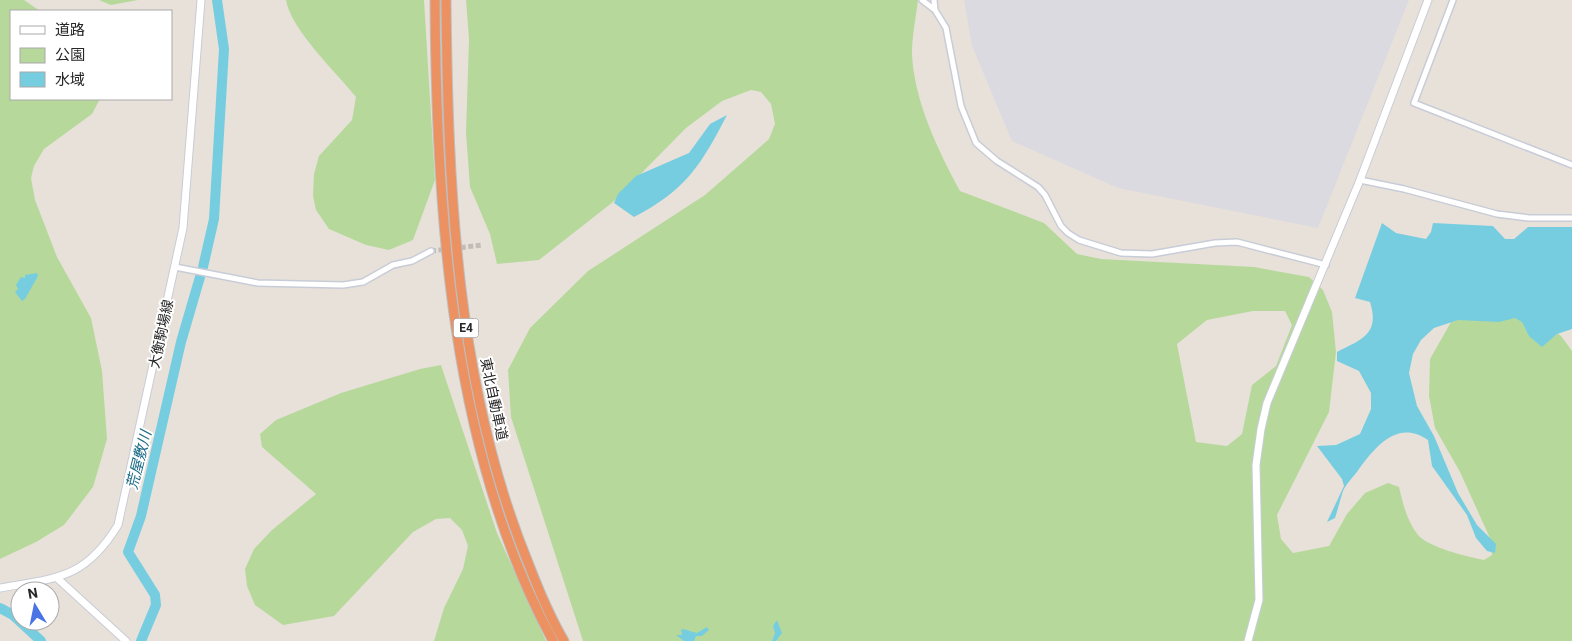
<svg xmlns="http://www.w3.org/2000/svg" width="1572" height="641" font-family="Roboto,'Noto Sans JP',sans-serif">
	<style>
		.industrial { fill: #dbdae1 }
		.green { fill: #b6d99b; fill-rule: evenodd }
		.water { fill: #77cde0 }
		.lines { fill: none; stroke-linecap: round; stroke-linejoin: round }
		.river { stroke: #77cde0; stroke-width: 10 }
		.street-tunnel { stroke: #c1bcb6; stroke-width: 5; stroke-dasharray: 5 2.5; stroke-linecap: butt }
		.street-casing { stroke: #c8ccd7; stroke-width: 8 }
		.secondary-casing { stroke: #c8ccd7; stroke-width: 9 }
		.highway-casing { stroke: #bebebe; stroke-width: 11 }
		.street { stroke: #fff; stroke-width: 5 }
		.secondary { stroke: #fff; stroke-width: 7 }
		.highway { stroke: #ec9161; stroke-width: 9 }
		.labels { text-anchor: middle; stroke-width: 4; stroke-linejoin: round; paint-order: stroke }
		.shield { fill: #fff; stroke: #686868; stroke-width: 1 }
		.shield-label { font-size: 12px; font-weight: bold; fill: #272727 }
		.street-label { font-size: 14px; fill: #272727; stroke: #fff }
		.water-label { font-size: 15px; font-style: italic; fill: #1b6b87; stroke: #fff }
	</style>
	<rect width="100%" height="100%" fill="#e8e1da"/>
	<path class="industrial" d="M964 0H1409L1318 228 1118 188 1012 141 972 46Z"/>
	<path class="green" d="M0 0H24L40 11H11V99H100L92 114 44 149 34 166 31 178 35 200 57 257 91 318 102 371 107 439 93 487 64 525 36 542 0 559Z
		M99 0H138L111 5Z
		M286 0H424L435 180 413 240 389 250 366 245 329 229 316 210 313 196 314 174 319 156 352 120 356 97C336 72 291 30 286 0Z
		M466 0H918C916 17 912 36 912 54 914 101 938 150 960 191L1044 223 1077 254 1101 259 1254 267 1309 277 1323 290 1332 312 1336 352 1329 412 1277 515 1281 539 1293 553 1329 546 1347 514 1365 493 1388 483 1399 487C1403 504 1407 521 1418 535 1428 547 1468 557 1484 560L1492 555 1489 536 1460 472 1435 428 1429 396 1430 359 1451 322 1486 308 1527 309 1561 336 1572 351V641H583L511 417 508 370 530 328 588 271 705 195 769 139 775 124 771 104 761 92 751 90 722 101 686 128 613 202 539 260 497 264 490 234 470 187 466 133 469 39ZM1253 311H1285L1292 325 1276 366 1252 385 1242 434 1227 446 1196 442 1177 344 1207 320Z
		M441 365 497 533 546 641H434L444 608 463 569 468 546 462 530 450 518 436 519 413 532 334 616 283 625 255 605 247 586 245 569 254 549 272 530 316 494 262 447 260 434 276 420 341 393 420 369Z"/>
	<path class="water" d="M727 115C701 165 686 190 634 217L614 203 618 194 636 176 689 153 710 124Z
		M1382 223 1396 233 1426 239 1431 232 1433 223 1493 226 1505 239H1514L1528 227H1572V329L1557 334 1542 347 1529 336 1522 322 1515 318 1499 322 1458 320 1434 328 1421 340 1413 354 1409 373 1417 406 1434 436 1458 493 1477 525 1496 544 1495 553 1487 551 1476 538 1467 515 1432 466 1428 440C1398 419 1376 446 1359 469 1354 476 1346 484 1343 491 1340 500 1338 509 1335 518L1327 522 1344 486 1342 479 1317 446 1336 445 1360 434 1371 409V393L1359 371 1337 361V352C1362 339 1380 334 1370 302L1355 298Z
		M37 273 38 276 25 299 22 301 15 292 18 289 16 285 21 277 25 278V275Z
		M777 620 782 633 776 641H772L775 633 773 626Z
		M707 627 709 630 702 636H696L694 641H684L676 635H682L681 630 683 629 697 633Z"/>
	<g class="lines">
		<path class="river" d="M203 267 214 219 224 49 217 0
			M0 608 13 615 41 641
			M141 641 156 605 155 595 128 552 141 516 181 342 200 277"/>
		<path class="street-tunnel" d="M431 251 482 245"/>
		<defs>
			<path id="street" d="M922 0 935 10 946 28 961 106 976 143 997 161 1038 187 1045 195 1061 226 1068 233 1079 240 1121 253 1152 254 1215 243 1237 242 1326 265
				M934 0 935 10
				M1453 0 1414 103 1572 165
				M1360 180 1404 189 1497 214 1529 218H1572
				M175 267 258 283 343 285 363 282 393 265 412 261 431 251"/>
			<path id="secondary" d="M57 578 126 641
				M0 588C57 578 85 579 118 525L183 228 201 0
				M1248 641 1259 600 1256 465 1261 429 1267 403 1360 180 1428 0"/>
			<path id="highway" d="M435 0C436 210 451 453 553 641
				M446 0C448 190 456 388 529 565 539 591 550 617 564 641"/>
		</defs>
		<use href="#street" class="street-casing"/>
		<use href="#secondary" class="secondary-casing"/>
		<use href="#highway" class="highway-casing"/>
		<use href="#street" class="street"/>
		<use href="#secondary" class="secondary"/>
		<use href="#highway" class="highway"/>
	</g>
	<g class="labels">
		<rect class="shield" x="453.5" y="318.5" width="25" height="19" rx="4"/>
		<g class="shield-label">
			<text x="466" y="332">E4</text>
		</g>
		<g class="street-label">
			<text transform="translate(161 334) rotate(-78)" y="5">大衡駒場線</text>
			<text transform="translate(494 399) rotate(78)" y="5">東北自動車道</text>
		</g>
		<g class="water-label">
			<text transform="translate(139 460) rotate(-76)" y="5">荒屋敷川</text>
		</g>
	</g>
	<rect x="10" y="10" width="162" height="90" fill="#ffffff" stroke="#a9a9a9"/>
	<rect x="20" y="26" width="25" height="8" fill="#ffffff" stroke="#a9a9a9"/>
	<text x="55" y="35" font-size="15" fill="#272727">道路</text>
	<rect x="20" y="48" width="25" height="15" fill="#b6d99b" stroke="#a9a9a9"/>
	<text x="55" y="60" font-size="15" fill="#272727">公園</text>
	<rect x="20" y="72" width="25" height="15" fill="#77cde0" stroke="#a9a9a9"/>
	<text x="55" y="85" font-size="15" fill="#272727">水域</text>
	<g transform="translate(35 606) rotate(350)"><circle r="24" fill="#ffffff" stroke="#a9a9a9"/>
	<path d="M0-4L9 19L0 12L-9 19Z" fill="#4a74e5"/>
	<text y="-8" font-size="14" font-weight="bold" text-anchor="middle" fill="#272727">N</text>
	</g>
</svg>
